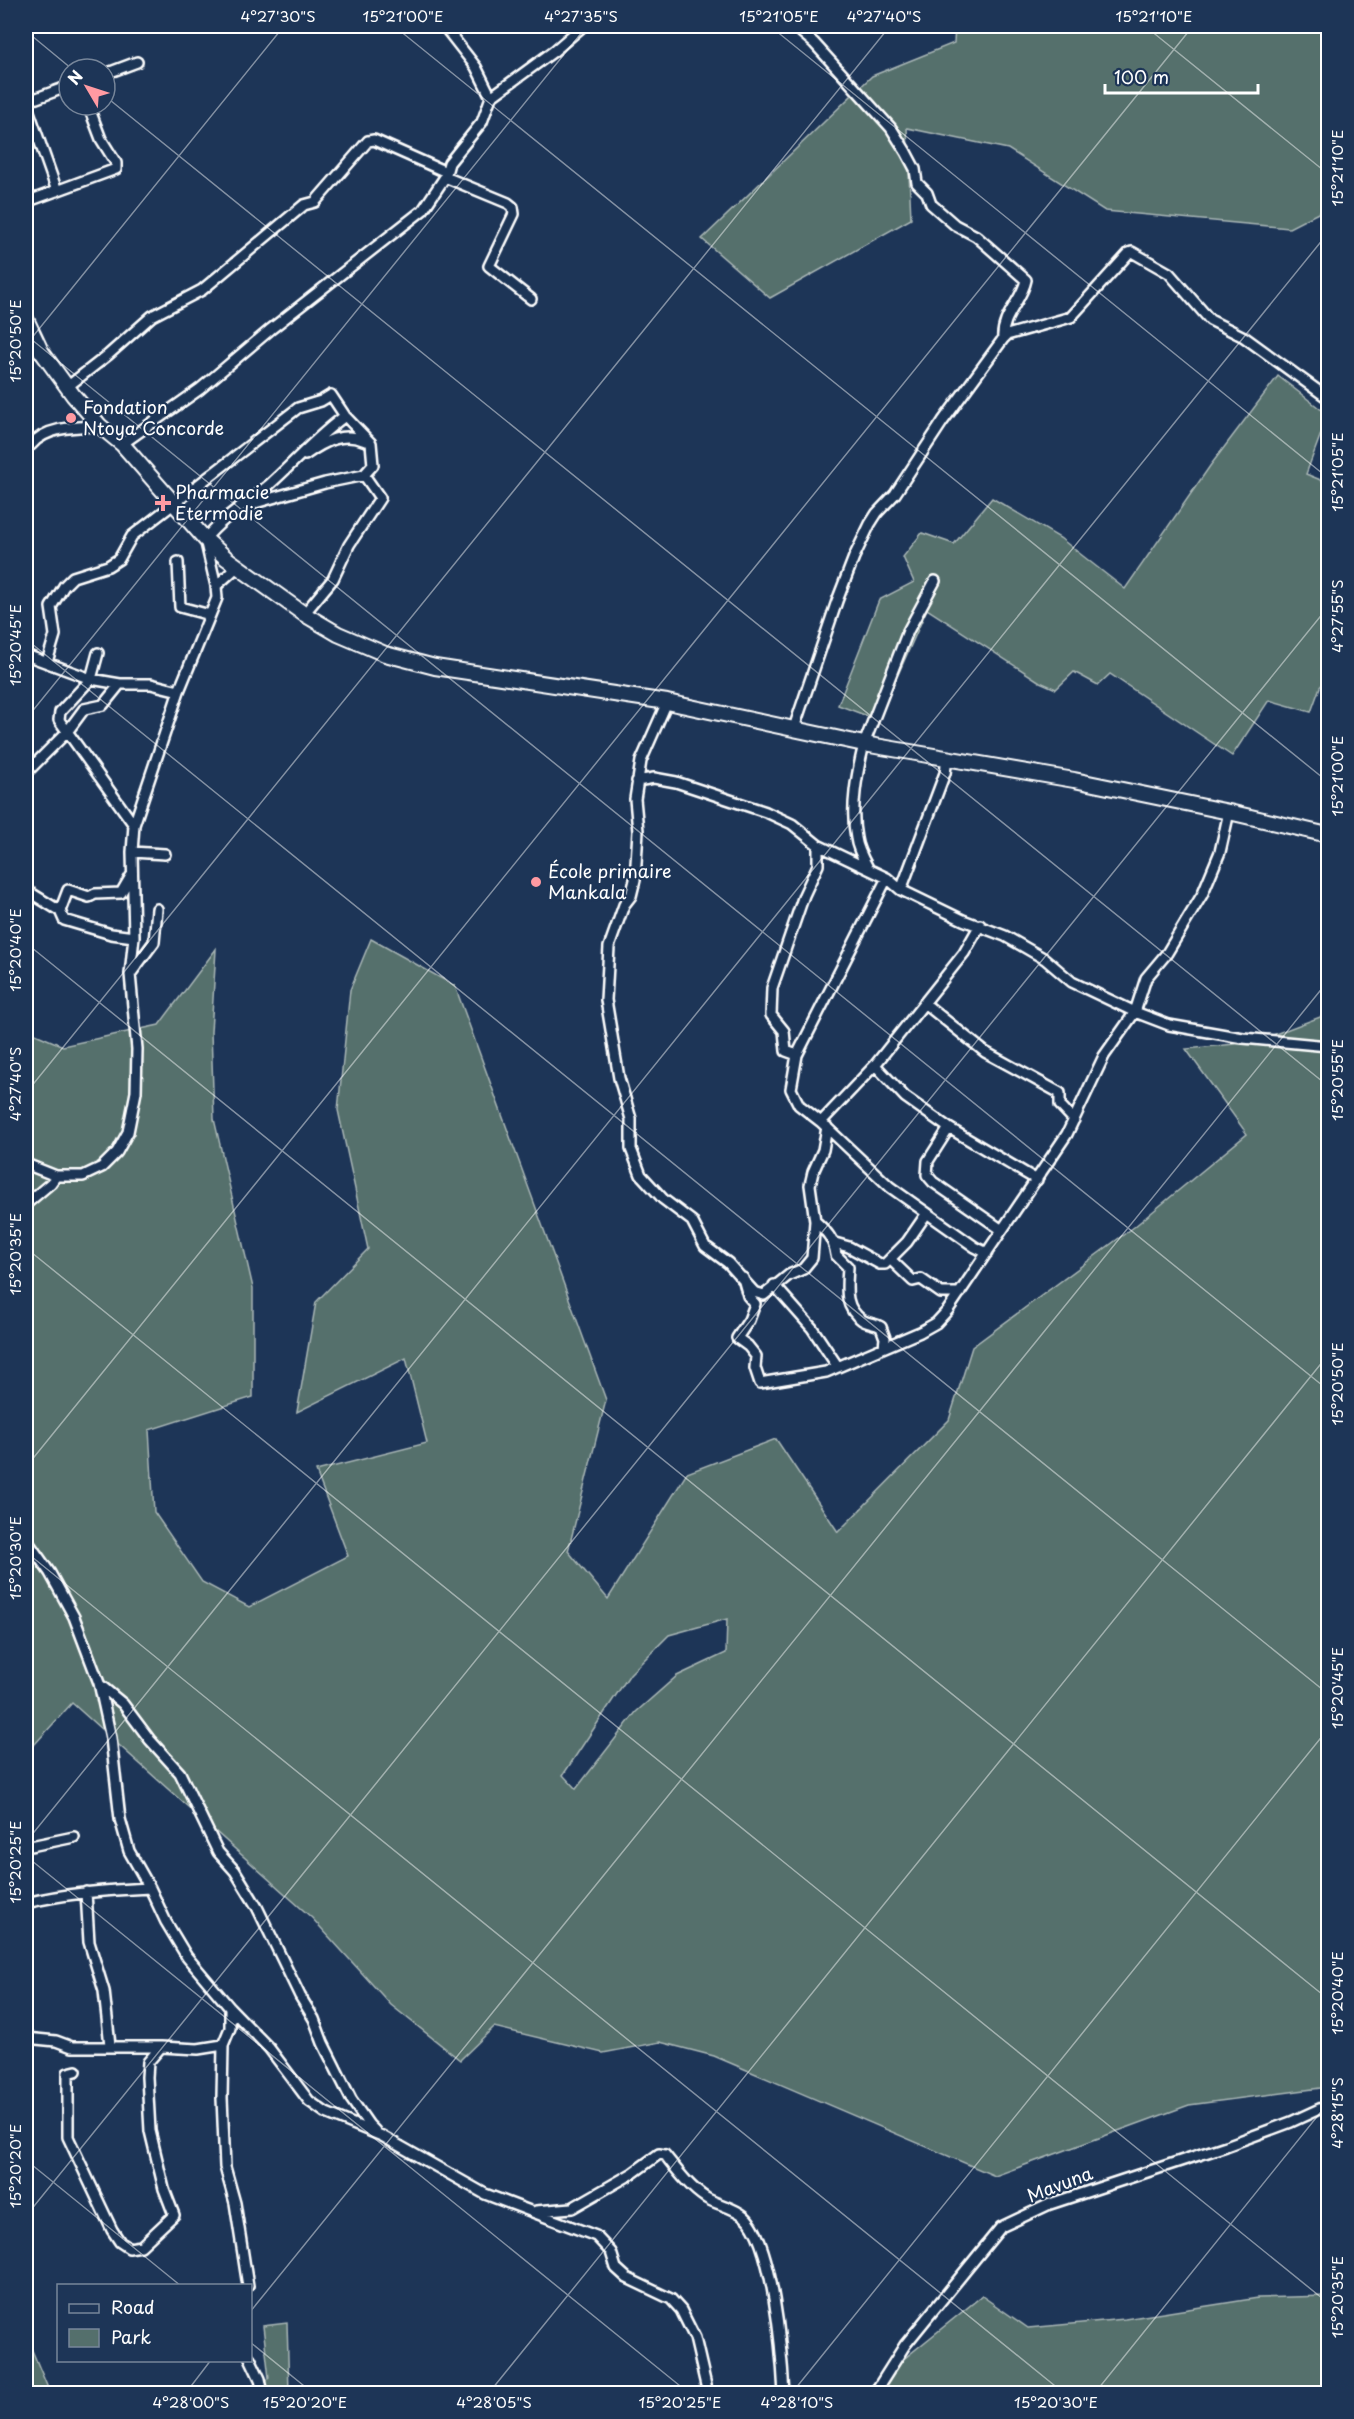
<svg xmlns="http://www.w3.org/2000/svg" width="1354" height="2419" font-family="'Playpen Sans',sans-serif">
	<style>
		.green { fill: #546f6c; stroke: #aab7b6; stroke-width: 1.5; fill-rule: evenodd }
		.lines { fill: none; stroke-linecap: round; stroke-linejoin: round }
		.street-casing { stroke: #fff; stroke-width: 14 }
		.secondary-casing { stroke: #fff; stroke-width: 18 }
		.street { stroke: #1d3557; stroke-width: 9 }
		.secondary { stroke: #1d3557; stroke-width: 14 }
		.ticks { fill: none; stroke: #fff; stroke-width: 1.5; stroke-opacity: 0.45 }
		.poi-dot { fill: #ff9aa2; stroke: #1d3557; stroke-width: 2 }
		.labels { text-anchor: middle; stroke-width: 4.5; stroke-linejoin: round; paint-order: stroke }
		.poi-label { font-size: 18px; fill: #fff; stroke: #1d3557; text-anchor: start }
		.street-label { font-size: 18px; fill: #fff; stroke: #1d3557 }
		.neatline { fill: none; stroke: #fff; stroke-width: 2 }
		.ticks-label { font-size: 15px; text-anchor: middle; fill: #fff }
	</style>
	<rect width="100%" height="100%" fill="#1d3557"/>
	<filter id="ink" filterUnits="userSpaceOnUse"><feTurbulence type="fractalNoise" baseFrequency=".0167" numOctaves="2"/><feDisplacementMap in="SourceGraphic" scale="12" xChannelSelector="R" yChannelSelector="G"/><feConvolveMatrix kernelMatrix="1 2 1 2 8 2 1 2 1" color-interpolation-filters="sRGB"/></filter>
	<g filter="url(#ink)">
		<path class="green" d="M955 26H1328V208L1289 228 1105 211 1008 149 907 128 911 219 770 298 702 239 872 76 954 43Z
			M1278 376 1328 415 1306 474 1328 483V678L1320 687 1311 712 1269 700 1232 756 1110 674 1098 685 1074 672 1056 689 1040 682 927 609 878 720 838 705 879 600 914 582 903 557 922 533 954 544 992 498 1060 538 1125 589 1210 466Z
			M371 939 455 986 606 1400 568 1551 608 1599 687 1473 776 1439 838 1532 949 1420 972 1347 1134 1227 1247 1134 1186 1049 1254 1042 1328 1014V2087L1189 2105 995 2176 714 2056 660 2042 603 2053 494 2027 460 2060 391 2005 312 1918 72 1703 35 1744 26 1749V1030L63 1046 159 1025 216 949 211 1032 214 1119 253 1288V1397L149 1430 154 1512 202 1582 249 1607 348 1556 316 1471 427 1443 406 1358 297 1412 316 1302 368 1249 338 1110 350 990ZM727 1619 726 1653 677 1676 636 1712 576 1789 563 1775 630 1674 669 1635Z
			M982 2296 1028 2328 1125 2319 1258 2298 1328 2296V2393L865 2394 869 2387Z
			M287 2323 289 2393 252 2394 269 2378 263 2326Z
			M26 2336 50 2393H26Z"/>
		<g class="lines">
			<defs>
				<path id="street" d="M794 26 814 43 891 128 906 152 915 169 917 183 927 193 931 204 955 225 976 236 1026 280C1022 301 1001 316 1003 339
					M105 74 137 62
					M491 97 554 51 583 26
					M26 102 69 86
					M26 103 57 191
					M445 177 508 203 513 207 514 214 489 266 531 299
					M26 202 116 169V163L101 139 88 105
					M67 387 108 355 152 316 202 290 304 205 315 202 368 141 374 140 446 172
					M122 444 200 389 271 329 423 210 445 177 449 163 482 122 491 97 476 67 444 26
					M26 446 31 445C47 426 77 427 100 426
					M305 455C325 441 343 431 366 441
					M248 505 325 483 364 475 380 498 349 545 333 579 304 614
					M178 562 180 607 210 615
					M216 586 237 567
					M98 653 91 679 60 712 59 720 134 825
					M26 655 91 679 120 684H151L179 691
					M47 662 55 635 51 607 64 586 73 577 108 566 119 559 132 536 298 408 321 401 331 395 345 416 371 443 373 465 364 475
					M667 702 641 761 635 799 638 831 635 880 631 896 624 905 609 947 606 1000 619 1078 631 1119V1149L641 1175 663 1199 692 1221 705 1246 728 1263 754 1292 764 1295 789 1275 803 1269 812 1258 815 1221 810 1185 813 1172 823 1150 827 1127
					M794 728 837 601 854 557 870 524 877 513 895 494 943 421 1003 339 1007 335 1071 317 1129 253 1132 252 1169 273 1210 320 1244 337 1328 398
					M26 773 67 732 84 709 103 705 120 684
					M637 781 654 778 676 782 766 812 792 824 818 845 887 878 901 890 963 920 1005 936 1045 959 1072 982 1135 1012 1169 1025 1243 1038 1328 1046
					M132 852 165 854
					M868 868C863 859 857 848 856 838 850 808 857 773 864 744L908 631 935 581
					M26 890 60 911 64 920 111 934 134 937
					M901 890 945 773 947 759
					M60 911 68 890 89 897 95 894 121 893 131 876
					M980 925 964 953 875 1065 821 1122 890 1187 975 1247 987 1253
					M131 973 154 942 157 909
					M924 1003 985 1052 1060 1093V1105L1074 1120
					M797 1055 786 1051 784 1031 771 1015 772 988 804 895 818 865V845
					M875 1065 905 1097 949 1128 1037 1180
					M821 1122 799 1105 791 1089 797 1055 887 878
					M949 1128 928 1161 927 1175 933 1182 1002 1230
					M26 1164 56 1176H83L102 1167 117 1152 128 1132 136 1092 137 1049 130 974 134 937 132 852 134 825 179 691 217 598 216 586 205 539C223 517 247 503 269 485 295 462 317 436 345 416
					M26 1204 51 1183 56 1176
					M815 1221C827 1232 834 1239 836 1255L848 1267C847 1287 843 1307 862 1320 868 1324 875 1323 881 1327L885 1338 884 1347
					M835 1243 849 1247 880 1264H885L907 1242 927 1213
					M890 1259 913 1281 921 1279 941 1293H960
					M743 1278 748 1296 755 1304 749 1320 737 1338 748 1346 756 1356 755 1368 760 1383 826 1372 920 1332 936 1323 948 1310 1067 1134 1104 1056 1135 1012 1146 978 1167 953 1202 895 1220 852 1229 812
					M774 1285 812 1328 838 1367
					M26 1539 50 1573 74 1617 99 1683 111 1738 120 1819 129 1851 150 1888 166 1922 187 1957 230 2008 269 2048 309 2101 326 2113 382 2136 485 2194 596 2236 611 2252 616 2268 627 2278 671 2299 681 2310 695 2338 708 2394
					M100 1685 123 1704 150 1740 180 1773 218 1852 235 1871 257 1907 300 1996 314 2019 323 2043 351 2099 369 2125 375 2131
					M26 1847 74 1837
					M86 1892 89 1942 104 1991 110 2045
					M26 1903C67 1893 108 1890 150 1888
					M230 2008V2028L223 2045 222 2098 225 2167 235 2203 248 2286
					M26 2038 56 2041 72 2047H161
					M76 2071 68 2073V2137L112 2230 120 2242 129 2248 141 2246 174 2215 164 2189 150 2131 147 2077 148 2062 161 2047 198 2049 223 2045
					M536 2211 572 2208 633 2173 659 2154 665 2155C677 2170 689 2187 706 2198 718 2205 733 2207 744 2216 773 2240 782 2355 784 2394
					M250 2358 260 2379 263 2394
					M874 2394 905 2345 1001 2227 1050 2204 1226 2146 1291 2122 1328 2105"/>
				<path id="secondary" d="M26 319 41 351 73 395 100 426 122 444 205 539 226 558 304 614 338 634 385 654 435 667 667 702 864 744 1074 780 1229 812 1328 835"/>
			</defs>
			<use href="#street" class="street-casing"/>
			<use href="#secondary" class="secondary-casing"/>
			<use href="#street" class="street"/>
			<use href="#secondary" class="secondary"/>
		</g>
	</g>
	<path class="ticks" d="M394 26 1328 782M770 26 1328 478M1145 26 1328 174M26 31 72 69M105 96 1328 1086M26 335 1328 1390M26 345 284 26M26 639 1328 1694M26 719 587 26M26 943 1328 1999M26 1093 890 26M26 1248 1328 2303M26 1467 1193 26M26 1552 1065 2394M26 1842 1328 233M26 1856 690 2394M26 2160 181 2286M26 2216 1328 607M250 2312 1328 981M250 2342 314 2394M185 2394 211 2360M488 2394 1328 1355M791 2394 1328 1729M1094 2394 1328 2103"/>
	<g class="poi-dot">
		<circle cx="71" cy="418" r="6"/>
		<path d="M160 494h6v6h6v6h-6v6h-6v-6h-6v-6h6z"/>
		<circle cx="536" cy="882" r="6"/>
	</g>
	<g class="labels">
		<g class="poi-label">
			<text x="83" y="414">Fondation<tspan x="83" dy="21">Ntoya Concorde</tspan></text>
			<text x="175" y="499">Pharmacie<tspan x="175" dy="21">Etermodie</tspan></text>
			<text x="548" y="878">École primaire<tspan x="548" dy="21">Mankala</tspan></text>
		</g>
		<g class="street-label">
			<text transform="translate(1060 2185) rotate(-21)" y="6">Mavuna</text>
		</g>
	</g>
	<rect width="1354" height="2419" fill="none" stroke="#1d3557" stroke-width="66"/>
	<rect x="57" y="2284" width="195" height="78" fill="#1d3557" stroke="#77869a" stroke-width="1.5"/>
	<rect x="69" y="2304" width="30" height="9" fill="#1d3557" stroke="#77869a" stroke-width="1.5"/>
	<text x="111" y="2314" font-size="18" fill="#ffffff">Road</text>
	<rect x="69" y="2329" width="30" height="18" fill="#546f6c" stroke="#77869a" stroke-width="1.5"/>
	<text x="111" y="2344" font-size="18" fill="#ffffff">Park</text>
	<g transform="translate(87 87) rotate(309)"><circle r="28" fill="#1d3557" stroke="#77869a" stroke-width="1.5"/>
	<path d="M0-4.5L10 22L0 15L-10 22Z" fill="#ff9aa2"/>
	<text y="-9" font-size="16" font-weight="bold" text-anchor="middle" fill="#ffffff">N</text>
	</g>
	<path d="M1105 84v9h153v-9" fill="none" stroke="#ffffff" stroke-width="3"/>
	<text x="1114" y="84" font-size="18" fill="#ffffff" stroke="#1d3557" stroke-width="4.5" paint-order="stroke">100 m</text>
	<rect x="33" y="33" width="1288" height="2353" class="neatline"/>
	<g class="ticks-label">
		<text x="278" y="22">4°27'30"S</text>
		<text x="403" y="22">15°21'00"E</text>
		<text x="581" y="22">4°27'35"S</text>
		<text x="779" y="22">15°21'05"E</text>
		<text x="884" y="22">4°27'40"S</text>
		<text x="1154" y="22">15°21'10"E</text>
		<text transform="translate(1338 168) rotate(-90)" y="5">15°21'10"E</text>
		<text transform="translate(16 341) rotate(-90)" y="5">15°20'50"E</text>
		<text transform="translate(1338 472) rotate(-90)" y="5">15°21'05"E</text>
		<text transform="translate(1338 616) rotate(-90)" y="5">4°27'55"S</text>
		<text transform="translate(16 645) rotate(-90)" y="5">15°20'45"E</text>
		<text transform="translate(1338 776) rotate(-90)" y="5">15°21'00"E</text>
		<text transform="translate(16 950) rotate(-90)" y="5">15°20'40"E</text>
		<text transform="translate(1338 1080) rotate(-90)" y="5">15°20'55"E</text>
		<text transform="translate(16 1084) rotate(-90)" y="5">4°27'40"S</text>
		<text transform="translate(16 1254) rotate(-90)" y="5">15°20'35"E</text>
		<text transform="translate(1338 1384) rotate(-90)" y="5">15°20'50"E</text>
		<text transform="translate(16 1558) rotate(-90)" y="5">15°20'30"E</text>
		<text transform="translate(1338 1688) rotate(-90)" y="5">15°20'45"E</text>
		<text transform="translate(16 1862) rotate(-90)" y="5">15°20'25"E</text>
		<text transform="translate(1338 1993) rotate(-90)" y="5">15°20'40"E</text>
		<text transform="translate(1338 2113) rotate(-90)" y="5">4°28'15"S</text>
		<text transform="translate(16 2166) rotate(-90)" y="5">15°20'20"E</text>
		<text transform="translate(1338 2297) rotate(-90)" y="5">15°20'35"E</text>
		<text x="191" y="2408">4°28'00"S</text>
		<text x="305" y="2408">15°20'20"E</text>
		<text x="494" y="2408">4°28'05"S</text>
		<text x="680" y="2408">15°20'25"E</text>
		<text x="797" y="2408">4°28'10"S</text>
		<text x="1056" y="2408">15°20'30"E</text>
	</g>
</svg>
